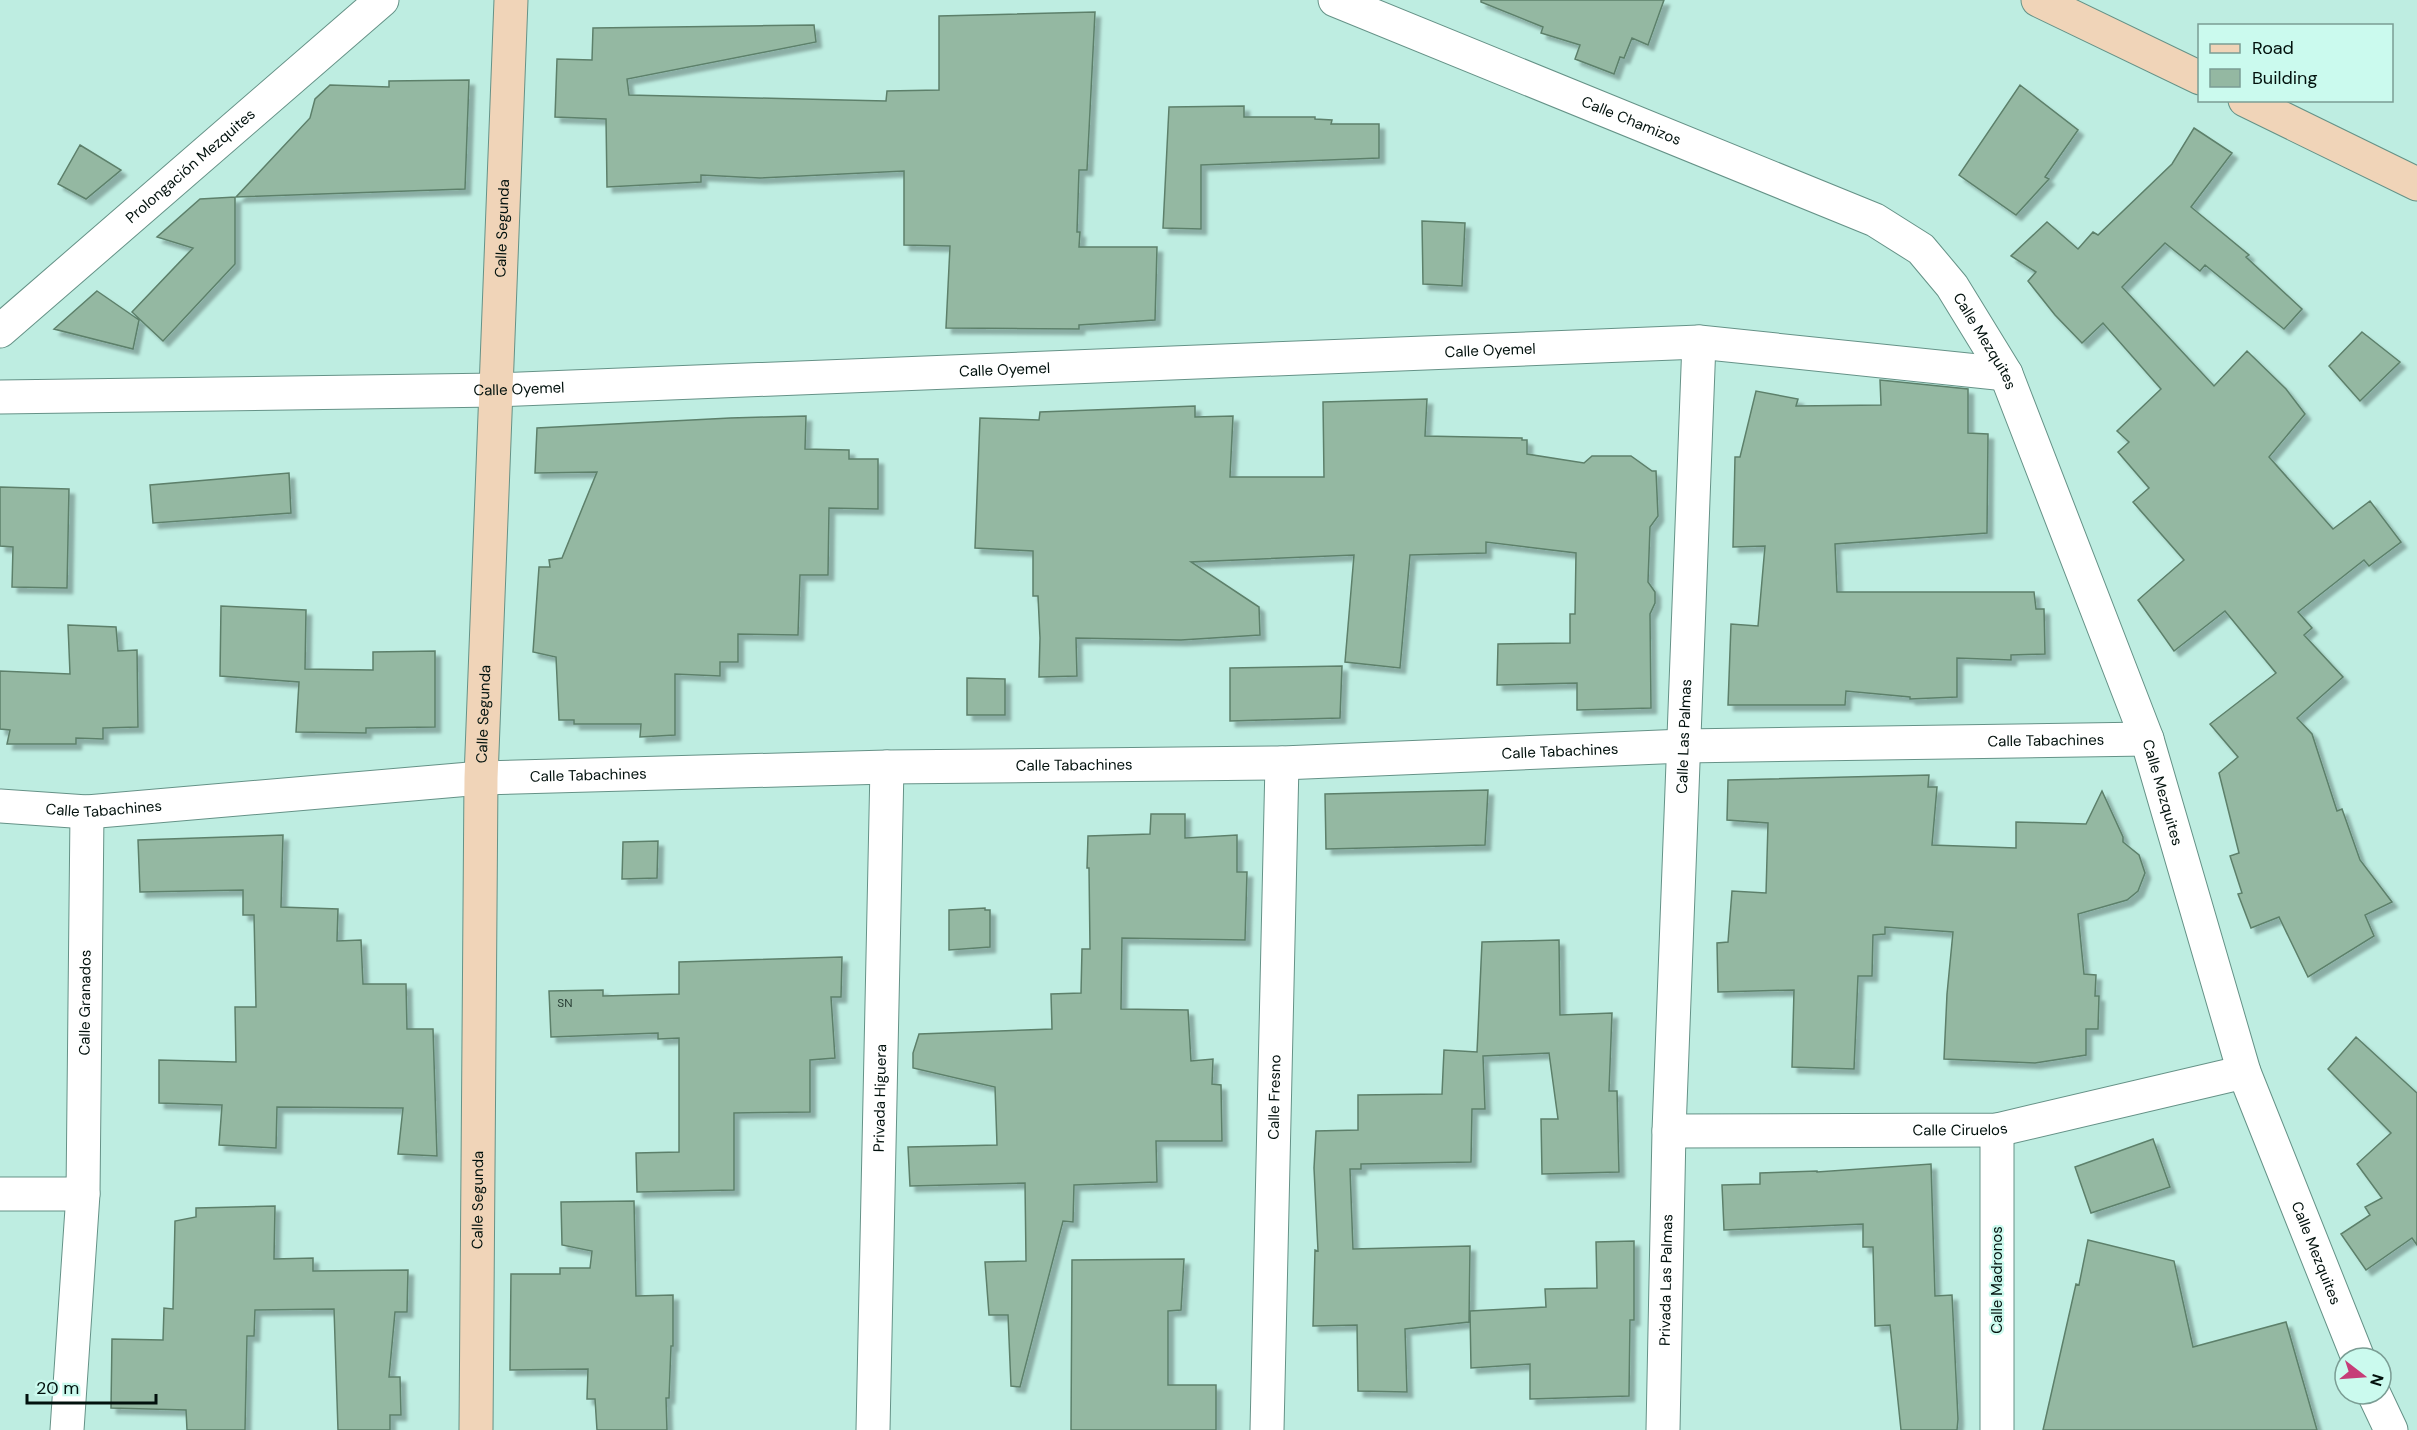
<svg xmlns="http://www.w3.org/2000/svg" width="2417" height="1430" font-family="'DM Sans',sans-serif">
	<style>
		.building { fill: #94b8a2; stroke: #5d806b; stroke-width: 1.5; filter: url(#shadow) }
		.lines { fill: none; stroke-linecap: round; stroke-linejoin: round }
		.street-casing { stroke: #659287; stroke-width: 35 }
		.secondary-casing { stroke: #659287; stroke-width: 35 }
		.street { stroke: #fff; stroke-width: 33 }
		.secondary { stroke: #f0d4b8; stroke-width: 33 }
		.labels { text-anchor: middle; stroke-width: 4.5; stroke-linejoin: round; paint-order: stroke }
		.number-label { font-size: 12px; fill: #263b32 }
		.street-label { font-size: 15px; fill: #02110d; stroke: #cbfaee }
	</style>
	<defs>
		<filter id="shadow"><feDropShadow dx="5.5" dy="5.5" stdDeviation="1.5" flood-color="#0004"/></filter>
	</defs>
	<rect width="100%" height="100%" fill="#beede1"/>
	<path class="building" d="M1481 0H1664L1648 45 1632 38 1624 58 1620 57 1614 74 1575 59 1580 45 1541 33 1543 27 1481 2Z
		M1095 12 1087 170H1079L1077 232H1080L1079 247H1157L1155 320 1079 325V329L946 328 950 246 904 245V171L760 178 701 175V182L607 187 606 119 555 117 557 59 592 60 593 28 814 25 816 42 627 79 629 95 886 101 887 91 939 90V16Z
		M469 80 465 189 236 197 310 118 315 99 330 85 389 87V81Z
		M2020 85 2078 130 2045 177 2049 179 2016 215 1959 175Z
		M1244 106V117H1315V119L1332 120 1331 124H1379V158L1201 165V229L1163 228 1169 107Z
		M2194 128 2232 153 2191 207 2249 255 2246 257 2302 309 2284 329 2205 265 2200 271 2165 243 2122 287 2214 386 2247 351 2286 389 2305 414 2269 457 2333 529 2370 501 2401 542 2369 566 2364 560 2298 612 2312 628 2304 635 2343 677 2297 718 2312 734 2337 811 2342 809 2360 860 2392 902 2365 915 2374 936 2308 977 2279 917 2251 928 2238 894 2242 893 2230 856 2239 853 2219 773 2238 757 2210 724 2276 673 2225 611 2174 651 2138 600 2184 560 2133 502 2149 488 2118 452 2129 442 2117 431 2161 389 2103 323 2082 343 2055 315 2028 281 2036 272 2011 256 2047 222 2078 249 2093 232 2098 235 2172 164Z
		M80 145 121 170 86 199 58 184Z
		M235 197V264L163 341 132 312 193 248 157 237 200 199Z
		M1422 221 1465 223 1462 286 1423 284Z
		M97 291 139 320 133 349 54 329Z
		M2362 332 2400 362 2360 401 2329 366Z
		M1880 380 1968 389V433L1988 434 1987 533 1835 544 1837 592H2034L2036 609H2044L2045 654 2011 655V660L1957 658V697L1910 699V697L1846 691 1845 705H1728L1731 624 1758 626 1765 546 1733 547 1735 457H1740L1756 391 1798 399 1796 406 1881 405Z
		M1427 399 1425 436 1522 438V440H1527V454L1584 463 1592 456H1631L1652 471H1656L1658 516 1650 527 1648 582 1655 592V603L1650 614 1651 708 1577 710V683L1497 685 1498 644 1570 643V614H1575L1576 553 1486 542V553L1410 555 1400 668 1345 662 1354 555 1191 562 1259 607 1260 635 1181 640 1076 638 1077 676 1039 677 1040 638 1038 596H1033V551L975 548 980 418 1039 420 1040 412 1195 406V417L1233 416 1230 477H1324L1323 402Z
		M806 416 805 449 849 450V459H878V509L829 508 828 575H800L798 635 738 634V662H720V676L675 674V735L640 737 641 724H574V720H559L556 657 533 652 539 567H550L549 560 562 558 597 472 535 473 537 428 730 418Z
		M289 473 291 513 153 523 150 485Z
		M0 487 69 489 67 588 12 587 13 547 0 546Z
		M221 606 306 610 305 669 373 670V652L435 651V727L366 728V733L296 732 299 682 220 676Z
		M68 625 116 627 118 651 137 650 138 727 103 728V739L76 738V744H7L10 730 0 729V671L70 674Z
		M1342 666 1340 718 1230 721V668Z
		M967 678 1005 679V715H967Z
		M1929 775 1928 787H1937L1932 845 2016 848V822L2086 824 2102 791 2123 837V842L2139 855 2145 873 2138 891 2127 900 2078 914 2084 974 2096 975 2095 996H2099L2098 1029H2086V1055L2035 1063 1944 1059 1947 994 1953 932 1885 927V934L1873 935 1872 976H1858L1854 1069 1792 1067 1794 990 1718 992 1717 943 1728 942 1732 891 1766 893 1768 823 1727 820 1728 780Z
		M1488 790 1485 845 1326 849 1325 794Z
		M1151 814H1185V838L1237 835V872H1247L1245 940 1122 938 1121 1009 1188 1010 1191 1061 1213 1059 1212 1084 1221 1085 1222 1141H1156L1157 1182 1074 1185 1073 1222 1063 1221 1020 1387 1011 1386 1008 1315H989L985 1262 1026 1261 1025 1183 910 1186 908 1147 997 1145 995 1087 913 1068V1053L919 1034 1052 1029 1051 994 1081 993 1082 949H1090L1089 868H1087L1088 836 1150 834Z
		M283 835 281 907 338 909 337 941 361 940 363 984H406L407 1029H433L437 1156 398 1154 403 1108 277 1107 276 1148 219 1145 222 1105 159 1103V1060L236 1062 235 1007H256L254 915H243V890L140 892 138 840Z
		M658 841 657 878 622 879 623 842Z
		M985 908V910H990V947L949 950V910Z
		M1559 940 1560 1015 1612 1013 1609 1091H1617L1619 1172 1542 1174 1541 1119H1558L1549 1053 1483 1056 1485 1109H1472L1471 1162 1361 1164V1169H1350L1353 1249 1470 1246 1469 1322 1405 1329 1407 1392 1358 1391 1357 1325 1313 1326 1315 1250 1318 1251 1314 1168 1316 1131 1358 1130V1095L1442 1094 1444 1050 1477 1052 1482 942Z
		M842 957 841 997H831L835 1058 810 1060V1112L734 1113V1190L637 1192 636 1153 679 1152V1038L658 1039V1033L551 1037 549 991 603 990V996L679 994V962Z
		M2356 1037 2417 1093V1245L2412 1238 2366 1270 2341 1234 2370 1215 2365 1207 2382 1198 2357 1164 2391 1133 2328 1069Z
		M2153 1139 2170 1187 2091 1213 2075 1167Z
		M1931 1164 1935 1296 1952 1295 1958 1419 1957 1430H1901L1890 1325 1875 1326 1873 1247H1863V1224L1724 1230 1722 1185 1760 1184V1173L1817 1171V1172Z
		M634 1201 636 1296 673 1295V1346H671L669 1398H666L667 1430H597L595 1399H587L588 1369 510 1370 511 1274H560V1268H590L592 1251 562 1245 561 1202Z
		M275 1206 274 1259 313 1258V1271L408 1270 407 1312H395L389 1377H400L401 1415H390V1430H338L334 1309 255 1310 254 1336H247L245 1430H187L186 1410 111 1408 112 1339 163 1340 164 1308 173 1309 175 1221 196 1217V1208Z
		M2088 1240 2174 1261 2193 1347 2286 1322 2317 1430H2043L2076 1284 2079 1285Z
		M1634 1241V1320H1630L1629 1396 1530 1399V1364L1471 1368 1470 1311 1546 1307 1545 1289 1597 1288 1596 1242Z
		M1184 1259 1181 1310 1168 1311V1385H1216V1430H1071L1072 1260Z"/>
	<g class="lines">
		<defs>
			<g id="street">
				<path id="s1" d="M1335 0 1875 220 1921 249 1952 286 2006 374 2147 739 2244 1072 2358 1358"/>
				<path id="s2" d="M0 331 382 0"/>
				<path id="s3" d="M0 397 497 390 1699 342 2006 374"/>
				<path id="s4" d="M0 806 87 812 481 778 887 767 1282 763 1684 746 2147 739"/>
				<path id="s5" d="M1669 1131 1997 1130 2244 1072"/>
				<path d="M0 1194H83"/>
				<path d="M2374 1394 2391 1430"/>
				<path id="s6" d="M67 1430 83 1194 87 812"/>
				<path id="s7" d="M873 1430 887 767"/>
				<path id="s8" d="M1267 1430 1282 763"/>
				<path id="s9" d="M1663 1430 1669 1131 1699 342"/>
				<path d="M1997 1430V1130"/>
			</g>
			<g id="secondary">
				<path d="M2038 0 2200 78"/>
				<path d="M2245 100 2417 184"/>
				<path id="s10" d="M476 1430 481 778 511 0"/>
			</g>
		</defs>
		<use href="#street" class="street-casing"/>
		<use href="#secondary" class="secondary-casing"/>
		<use href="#street" class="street"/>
		<use href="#secondary" class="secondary"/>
	</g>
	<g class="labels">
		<g class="number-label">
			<text x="565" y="1007">SN</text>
		</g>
		<g class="street-label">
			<text dy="5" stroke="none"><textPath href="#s1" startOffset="320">Calle Chamizos</textPath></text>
			<text dy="5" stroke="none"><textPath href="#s2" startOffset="252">Prolongación Mezquites</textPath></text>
			<text dy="5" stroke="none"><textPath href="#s10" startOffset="1202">Calle Segunda</textPath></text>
			<text dy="5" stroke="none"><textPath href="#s1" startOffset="750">Calle Mezquites</textPath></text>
			<text dy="5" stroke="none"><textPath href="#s3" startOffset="1491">Calle Oyemel</textPath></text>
			<text dy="5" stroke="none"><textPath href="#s3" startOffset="1005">Calle Oyemel</textPath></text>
			<text dy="5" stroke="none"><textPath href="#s3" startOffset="519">Calle Oyemel</textPath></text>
			<text dy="5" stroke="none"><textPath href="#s10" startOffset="716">Calle Segunda</textPath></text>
			<text dy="5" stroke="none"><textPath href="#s9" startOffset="694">Calle Las Palmas</textPath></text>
			<text dy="5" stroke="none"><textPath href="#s4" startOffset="2048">Calle Tabachines</textPath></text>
			<text dy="5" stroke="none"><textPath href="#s4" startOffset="1562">Calle Tabachines</textPath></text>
			<text dy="5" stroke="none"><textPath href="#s4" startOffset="1076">Calle Tabachines</textPath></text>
			<text dy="5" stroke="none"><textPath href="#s4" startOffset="590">Calle Tabachines</textPath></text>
			<text dy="5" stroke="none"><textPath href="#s1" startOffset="1236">Calle Mezquites</textPath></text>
			<text dy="5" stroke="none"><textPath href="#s4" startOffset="104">Calle Tabachines</textPath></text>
			<text dy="5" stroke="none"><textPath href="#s6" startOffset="428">Calle Granados</textPath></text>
			<text dy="5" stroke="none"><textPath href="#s8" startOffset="333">Calle Fresno</textPath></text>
			<text dy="5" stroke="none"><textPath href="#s7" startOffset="332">Privada Higuera</textPath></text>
			<text dy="5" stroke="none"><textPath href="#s5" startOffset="291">Calle Ciruelos</textPath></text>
			<text dy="5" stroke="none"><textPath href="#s10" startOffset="230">Calle Segunda</textPath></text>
			<text dy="5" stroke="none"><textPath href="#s1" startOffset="1722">Calle Mezquites</textPath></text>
			<text transform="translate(1997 1280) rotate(-90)" y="5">Calle Madronos</text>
			<text dy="5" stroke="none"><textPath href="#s9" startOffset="150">Privada Las Palmas</textPath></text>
		</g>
	</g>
	<rect x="2198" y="24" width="195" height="78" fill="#cbfaee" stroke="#7b9d94" stroke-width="1.5"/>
	<rect x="2210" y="44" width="30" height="9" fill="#f0d4b8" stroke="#7b9d94" stroke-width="1.5"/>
	<text x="2252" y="54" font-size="18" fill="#02110d">Road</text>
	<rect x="2210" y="69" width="30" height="18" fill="#94b8a2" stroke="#7b9d94" stroke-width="1.5"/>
	<text x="2252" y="84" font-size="18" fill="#02110d">Building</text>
	<g transform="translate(2363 1376) rotate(107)"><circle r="28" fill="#cbfaee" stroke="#7b9d94" stroke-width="1.5"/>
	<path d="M0-4.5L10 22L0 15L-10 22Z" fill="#c63d78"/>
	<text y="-9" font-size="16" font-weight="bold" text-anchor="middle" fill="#02110d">N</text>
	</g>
	<path d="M27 1394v9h129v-9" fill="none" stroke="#02110d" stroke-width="3"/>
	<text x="36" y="1394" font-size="18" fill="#02110d" stroke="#cbfaee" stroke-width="4.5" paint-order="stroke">20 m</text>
</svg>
